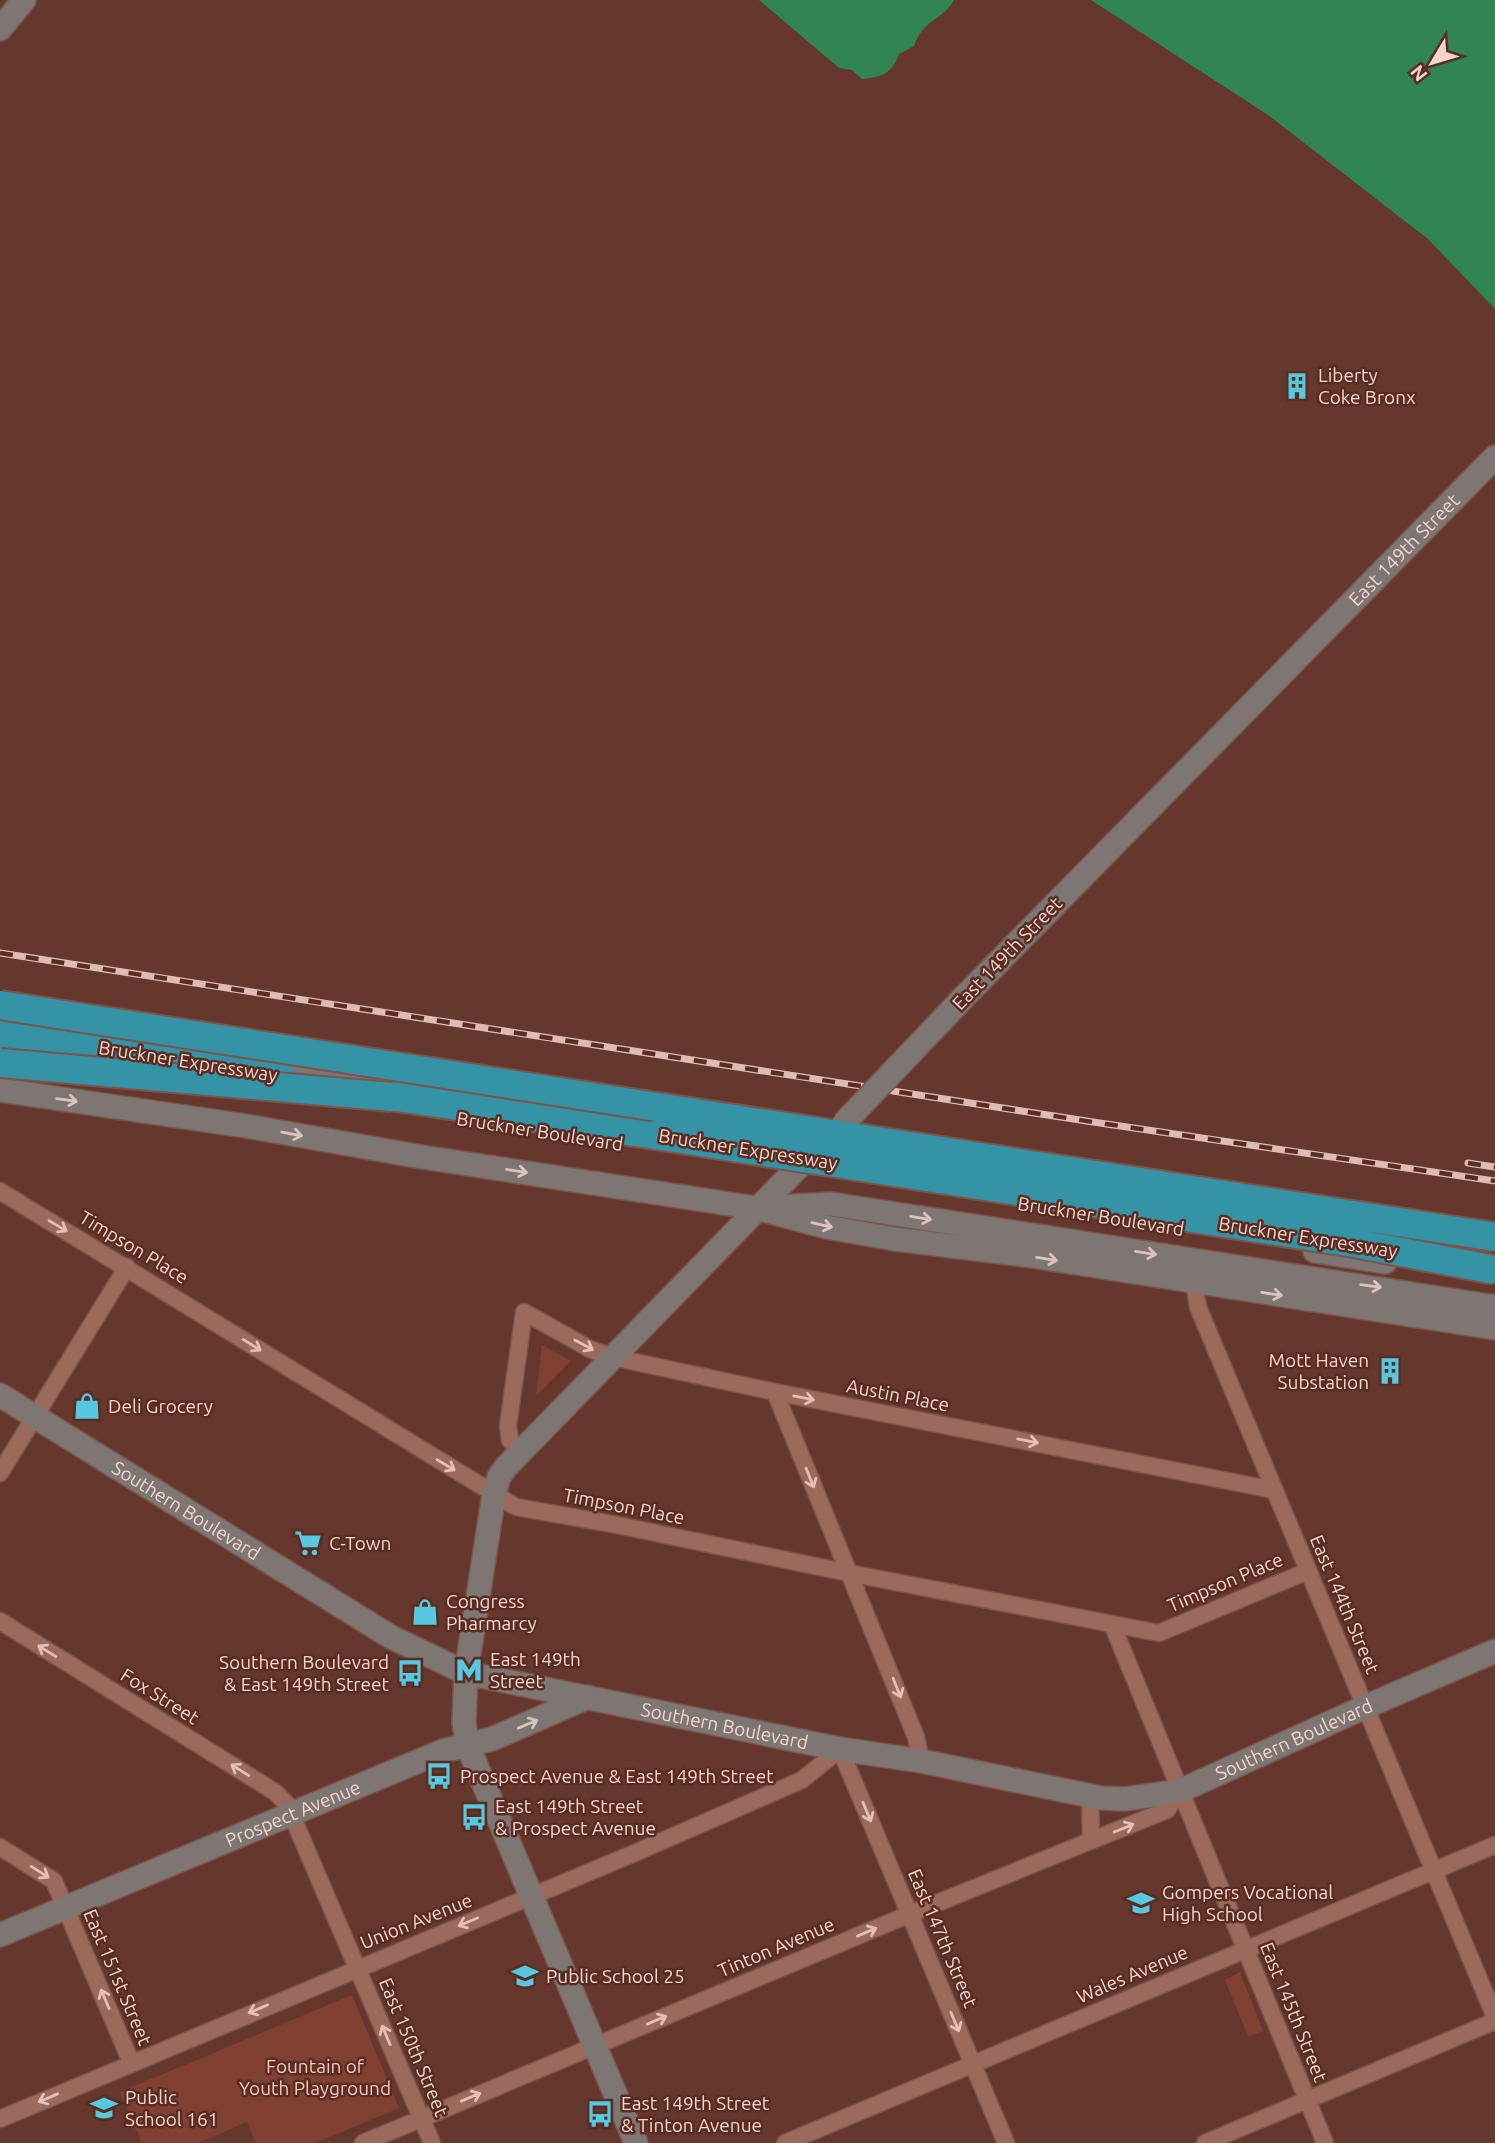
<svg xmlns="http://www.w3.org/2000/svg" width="1495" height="2143" font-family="Ubuntu,sans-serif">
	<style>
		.green { fill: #804133 }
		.water { fill: #308552 }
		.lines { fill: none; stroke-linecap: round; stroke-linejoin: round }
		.street-casing { stroke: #7c544c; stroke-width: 19 }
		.secondary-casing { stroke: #7c544c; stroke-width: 26 }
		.highway-casing { stroke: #7c544c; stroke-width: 32 }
		.street { stroke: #9c695d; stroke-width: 16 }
		.secondary { stroke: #7d7673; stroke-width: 23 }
		.highway { stroke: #3593a6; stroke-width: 28 }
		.rail-casing { stroke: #ddbcb5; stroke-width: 7 }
		.rail { stroke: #5a2d23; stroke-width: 4.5; stroke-dasharray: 13; stroke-linecap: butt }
		.secondary-bridge-casing { stroke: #7c544c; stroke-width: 26; stroke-linecap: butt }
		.highway-bridge-casing { stroke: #7c544c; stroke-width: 32; stroke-linecap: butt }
		.secondary-bridge { stroke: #7d7673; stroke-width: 23 }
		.highway-bridge { stroke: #3593a6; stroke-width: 28 }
		.oneway { stroke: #dbc2bc }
		.oneway2 { stroke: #e2bfb7 }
		.labels { text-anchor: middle; stroke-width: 5; stroke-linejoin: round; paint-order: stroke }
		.poi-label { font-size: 19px; fill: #f3d5ce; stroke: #5a2d23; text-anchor: start }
		.street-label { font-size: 19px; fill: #f3d5ce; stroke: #5a2d23 }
		.park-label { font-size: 19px; fill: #f7c7bb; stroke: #5a2d23 }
	</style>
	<rect width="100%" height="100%" fill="#66382d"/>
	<path class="green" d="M542 1345 571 1361 536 1396Z
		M1240 1972 1263 2031 1248 2036 1225 1980Z
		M352 1995 399 2108 315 2143H256L247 2122 198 2143H142L120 2092Z"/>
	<path class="water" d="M759 0H954C942 21 923 19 914 46L899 54C892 74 882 77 862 79L852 70 839 68Z
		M1091 0H1495V309L1428 239 1268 115Z"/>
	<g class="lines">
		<defs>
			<path id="street" d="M0 1191 516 1507 612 1524 849 1573 1159 1633 1308 1571
				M1194 1283 1198 1307 1495 2017
				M775 1392 916 1737 921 1761
				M521 1451 510 1440 508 1426 524 1312 590 1349 612 1357 775 1392 1274 1490
				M0 1473 127 1267
				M0 1621 275 1792 287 1804 432 2143
				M1112 1624 1325 2143
				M1090 1796 1091 1841
				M0 1847 54 1881 131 2062
				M0 2119 630 1855 802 1780 840 1749 1006 2143
				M363 2143 910 1914 1167 1810 1180 1791
				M785 2143 1495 1845
				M1205 2143 1495 2021"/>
			<g id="secondary">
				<path d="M0 29 24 0"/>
				<path id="s1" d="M965 996 1495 457"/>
				<path d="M0 1048 46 1055"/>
				<path d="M301 1065 471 1095"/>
				<path d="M0 1090 246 1126 422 1157 756 1208 826 1227 895 1239 1032 1256 1495 1328"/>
				<path d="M776 1207 831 1204 1495 1307"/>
				<path d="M1315 1251 1385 1262"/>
				<path id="s2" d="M0 1395 391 1637 466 1673 840 1749 921 1761 1101 1798 1125 1799 1180 1791 1365 1707 1495 1651"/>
				<path id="s3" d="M0 1935 443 1751 492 1739 588 1697"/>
				<path d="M636 2143 467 1744 464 1722 466 1673 494 1494 499 1477 506 1467 816 1149"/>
			</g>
			<path id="highway" d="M0 1032 179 1059 281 1077
				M369 1093 655 1135"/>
		</defs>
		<use href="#street" class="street-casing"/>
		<use href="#secondary" class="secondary-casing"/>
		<use href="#highway" class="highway-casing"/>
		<use href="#street" class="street"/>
		<use href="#secondary" class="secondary"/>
		<use href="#highway" class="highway"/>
		<defs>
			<path id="rail" d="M0 953 1093 1122 1495 1181
				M1468 1163 1495 1167"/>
		</defs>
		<use href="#rail" class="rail-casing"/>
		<use href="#rail" class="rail"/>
		<defs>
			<path id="secondary-bridge" d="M844 1123 965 996"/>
			<path id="highway-bridge" d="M0 1005 1495 1237
				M0 1063 392 1097
				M655 1135 1354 1243 1495 1270"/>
		</defs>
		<use href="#secondary-bridge" class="secondary-bridge-casing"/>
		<use href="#highway-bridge" class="highway-bridge-casing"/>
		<use href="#secondary-bridge" class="secondary-bridge"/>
		<use href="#highway-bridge" class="highway-bridge"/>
	</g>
	<defs><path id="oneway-shaft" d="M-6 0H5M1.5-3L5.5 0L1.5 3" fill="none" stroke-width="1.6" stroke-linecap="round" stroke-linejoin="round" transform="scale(1.75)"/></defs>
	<g class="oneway">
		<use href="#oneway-shaft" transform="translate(67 1100) rotate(8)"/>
		<use href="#oneway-shaft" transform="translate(292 1134) rotate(10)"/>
		<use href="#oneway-shaft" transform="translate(517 1171) rotate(9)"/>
		<use href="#oneway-shaft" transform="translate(921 1218) rotate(9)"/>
		<use href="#oneway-shaft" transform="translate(822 1225) rotate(13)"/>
		<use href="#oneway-shaft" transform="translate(1146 1253) rotate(9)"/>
		<use href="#oneway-shaft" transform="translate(1047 1259) rotate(9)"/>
		<use href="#oneway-shaft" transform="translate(1371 1286) rotate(8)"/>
		<use href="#oneway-shaft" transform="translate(1272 1294) rotate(9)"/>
		<use href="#oneway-shaft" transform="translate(528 1724) rotate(-23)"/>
	</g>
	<g class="oneway2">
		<use href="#oneway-shaft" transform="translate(58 1226) rotate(31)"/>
		<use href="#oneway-shaft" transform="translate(252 1345) rotate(32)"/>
		<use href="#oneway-shaft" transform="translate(584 1345) rotate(28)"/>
		<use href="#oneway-shaft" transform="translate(804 1398) rotate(11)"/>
		<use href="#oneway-shaft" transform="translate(1028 1441) rotate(11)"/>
		<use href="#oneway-shaft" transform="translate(446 1465) rotate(31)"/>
		<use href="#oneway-shaft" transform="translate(810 1478) rotate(68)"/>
		<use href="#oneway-shaft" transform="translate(47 1651) rotate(-148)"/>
		<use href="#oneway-shaft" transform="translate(897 1688) rotate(68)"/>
		<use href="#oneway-shaft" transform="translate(240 1770) rotate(-148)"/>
		<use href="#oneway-shaft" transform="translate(867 1812) rotate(67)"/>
		<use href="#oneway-shaft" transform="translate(1124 1828) rotate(-22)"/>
		<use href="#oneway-shaft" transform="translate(40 1872) rotate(32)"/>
		<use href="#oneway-shaft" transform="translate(468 1922) rotate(158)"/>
		<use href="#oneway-shaft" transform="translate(867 1932) rotate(-23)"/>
		<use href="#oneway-shaft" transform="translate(105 1999) rotate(-113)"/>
		<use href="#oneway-shaft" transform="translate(258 2009) rotate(157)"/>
		<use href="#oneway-shaft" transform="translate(657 2020) rotate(-23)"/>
		<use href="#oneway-shaft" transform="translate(955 2022) rotate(67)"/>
		<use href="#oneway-shaft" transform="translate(386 2035) rotate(-113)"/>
		<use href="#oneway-shaft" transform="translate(471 2097) rotate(-23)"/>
		<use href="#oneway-shaft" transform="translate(48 2098) rotate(157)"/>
	</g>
	<defs>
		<symbol id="building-bare" viewBox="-9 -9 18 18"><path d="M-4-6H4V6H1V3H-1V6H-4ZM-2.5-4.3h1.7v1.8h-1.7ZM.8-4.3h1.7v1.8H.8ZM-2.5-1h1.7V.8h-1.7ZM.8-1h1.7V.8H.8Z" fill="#56c9e1" stroke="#5a2d23" stroke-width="2.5" paint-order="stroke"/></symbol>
		<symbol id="shop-bare" viewBox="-9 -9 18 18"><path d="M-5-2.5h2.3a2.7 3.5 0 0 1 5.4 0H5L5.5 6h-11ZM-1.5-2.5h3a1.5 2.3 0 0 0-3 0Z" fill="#56c9e1" stroke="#5a2d23" stroke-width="2.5" paint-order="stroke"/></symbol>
		<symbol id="supermarket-bare" viewBox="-9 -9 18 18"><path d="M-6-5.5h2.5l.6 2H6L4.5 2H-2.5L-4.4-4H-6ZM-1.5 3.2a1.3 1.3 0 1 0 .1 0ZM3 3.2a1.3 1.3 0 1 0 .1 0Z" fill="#56c9e1" stroke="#5a2d23" stroke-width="2.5" paint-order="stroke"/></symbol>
		<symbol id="metro-bare" viewBox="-9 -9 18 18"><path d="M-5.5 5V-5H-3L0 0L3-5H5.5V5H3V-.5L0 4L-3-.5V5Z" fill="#56c9e1" stroke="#5a2d23" stroke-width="2.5" paint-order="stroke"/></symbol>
		<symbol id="bus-bare" viewBox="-9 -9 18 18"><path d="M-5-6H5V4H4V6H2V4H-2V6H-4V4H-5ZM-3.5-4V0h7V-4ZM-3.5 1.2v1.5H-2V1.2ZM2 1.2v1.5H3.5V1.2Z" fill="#56c9e1" stroke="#5a2d23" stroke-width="2.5" paint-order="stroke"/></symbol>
		<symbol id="school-bare" viewBox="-9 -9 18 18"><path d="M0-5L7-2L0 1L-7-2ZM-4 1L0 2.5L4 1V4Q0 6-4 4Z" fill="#56c9e1" stroke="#5a2d23" stroke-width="2.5" paint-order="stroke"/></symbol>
	</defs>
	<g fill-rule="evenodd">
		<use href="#building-bare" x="1278" y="367" width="38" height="38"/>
		<use href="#building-bare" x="1371" y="1352" width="38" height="38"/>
		<use href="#shop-bare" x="68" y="1387" width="38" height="38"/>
		<use href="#supermarket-bare" x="289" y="1524" width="38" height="38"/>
		<use href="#shop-bare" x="406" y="1593" width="38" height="38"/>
		<use href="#metro-bare" x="450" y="1651" width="38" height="38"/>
		<use href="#bus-bare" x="391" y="1654" width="38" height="38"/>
		<use href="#bus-bare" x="420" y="1757" width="38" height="38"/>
		<use href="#bus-bare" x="455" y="1798" width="38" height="38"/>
		<use href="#school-bare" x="1122" y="1884" width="38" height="38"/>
		<use href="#school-bare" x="506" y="1957" width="38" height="38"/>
		<use href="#school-bare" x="85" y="2089" width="38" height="38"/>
		<use href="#bus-bare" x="581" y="2095" width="38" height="38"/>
	</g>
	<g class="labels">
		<g class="poi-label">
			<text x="1318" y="382">Liberty<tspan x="1318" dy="22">Coke Bronx</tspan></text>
			<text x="1369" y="1367" text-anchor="end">Mott Haven<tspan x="1369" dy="22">Substation</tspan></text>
			<text x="108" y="1413">Deli Grocery</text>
			<text x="329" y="1550">C-Town</text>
			<text x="446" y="1608">Congress<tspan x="446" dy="22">Pharmarcy</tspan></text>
			<text x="490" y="1666">East 149th<tspan x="490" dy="22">Street</tspan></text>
			<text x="389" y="1669" text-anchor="end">Southern Boulevard<tspan x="389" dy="22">&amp; East 149th Street</tspan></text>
			<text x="460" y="1783">Prospect Avenue &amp; East 149th Street</text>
			<text x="495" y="1813">East 149th Street<tspan x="495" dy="22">&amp; Prospect Avenue</tspan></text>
			<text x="1162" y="1899">Gompers Vocational<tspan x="1162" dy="22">High School</tspan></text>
			<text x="546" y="1983">Public School 25</text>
			<text x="125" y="2104">Public<tspan x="125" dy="22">School 161</tspan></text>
			<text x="621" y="2110">East 149th Street<tspan x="621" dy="22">&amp; Tinton Avenue</tspan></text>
		</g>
		<g class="street-label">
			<text dy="7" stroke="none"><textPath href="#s1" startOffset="626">East 149th Street</textPath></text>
			<text transform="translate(1007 953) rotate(-46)" y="7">East 149th Street</text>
			<text transform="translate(188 1061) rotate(9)" y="7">Bruckner Expressway</text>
			<text transform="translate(540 1131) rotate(9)" y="7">Bruckner Boulevard</text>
			<text transform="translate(748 1149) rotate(9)" y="7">Bruckner Expressway</text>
			<text transform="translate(1101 1216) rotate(9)" y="7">Bruckner Boulevard</text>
			<text transform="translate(1308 1237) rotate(9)" y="7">Bruckner Expressway</text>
			<text transform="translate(134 1247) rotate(31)" y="7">Timpson Place</text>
			<text transform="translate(898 1395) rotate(11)" y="7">Austin Place</text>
			<text transform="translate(624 1506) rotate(11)" y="7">Timpson Place</text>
			<text dy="7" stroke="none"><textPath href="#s2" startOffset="219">Southern Boulevard</textPath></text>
			<text transform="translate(1225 1582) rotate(-23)" y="7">Timpson Place</text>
			<text transform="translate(1345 1604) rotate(67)" y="7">East 144th Street</text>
			<text transform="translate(160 1696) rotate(32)" y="7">Fox Street</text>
			<text dy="7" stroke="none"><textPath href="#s2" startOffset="807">Southern Boulevard</textPath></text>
			<text dy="7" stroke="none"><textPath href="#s2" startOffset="1395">Southern Boulevard</textPath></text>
			<text dy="7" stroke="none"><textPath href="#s3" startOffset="317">Prospect Avenue</textPath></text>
			<text transform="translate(416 1921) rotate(-22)" y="7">Union Avenue</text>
			<text transform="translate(943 1938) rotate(67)" y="7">East 147th Street</text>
			<text transform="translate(776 1947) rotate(-23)" y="7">Tinton Avenue</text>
			<text transform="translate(1132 1974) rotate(-23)" y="7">Wales Avenue</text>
			<text transform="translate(118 1977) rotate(67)" y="7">East 151st Street</text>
			<text transform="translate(1294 2012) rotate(68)" y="7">East 145th Street</text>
			<text transform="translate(414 2047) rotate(67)" y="7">East 150th Street</text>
		</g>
		<g class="park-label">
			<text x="315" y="2073">Fountain of<tspan x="315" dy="22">Youth Playground</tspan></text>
		</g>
	</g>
	<g transform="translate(1432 63) rotate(232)" stroke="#5a2d23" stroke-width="5" paint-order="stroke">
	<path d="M0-5L12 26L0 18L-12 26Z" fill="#f3d5ce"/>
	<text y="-10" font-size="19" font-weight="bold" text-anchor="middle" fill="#f3d5ce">N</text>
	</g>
</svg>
